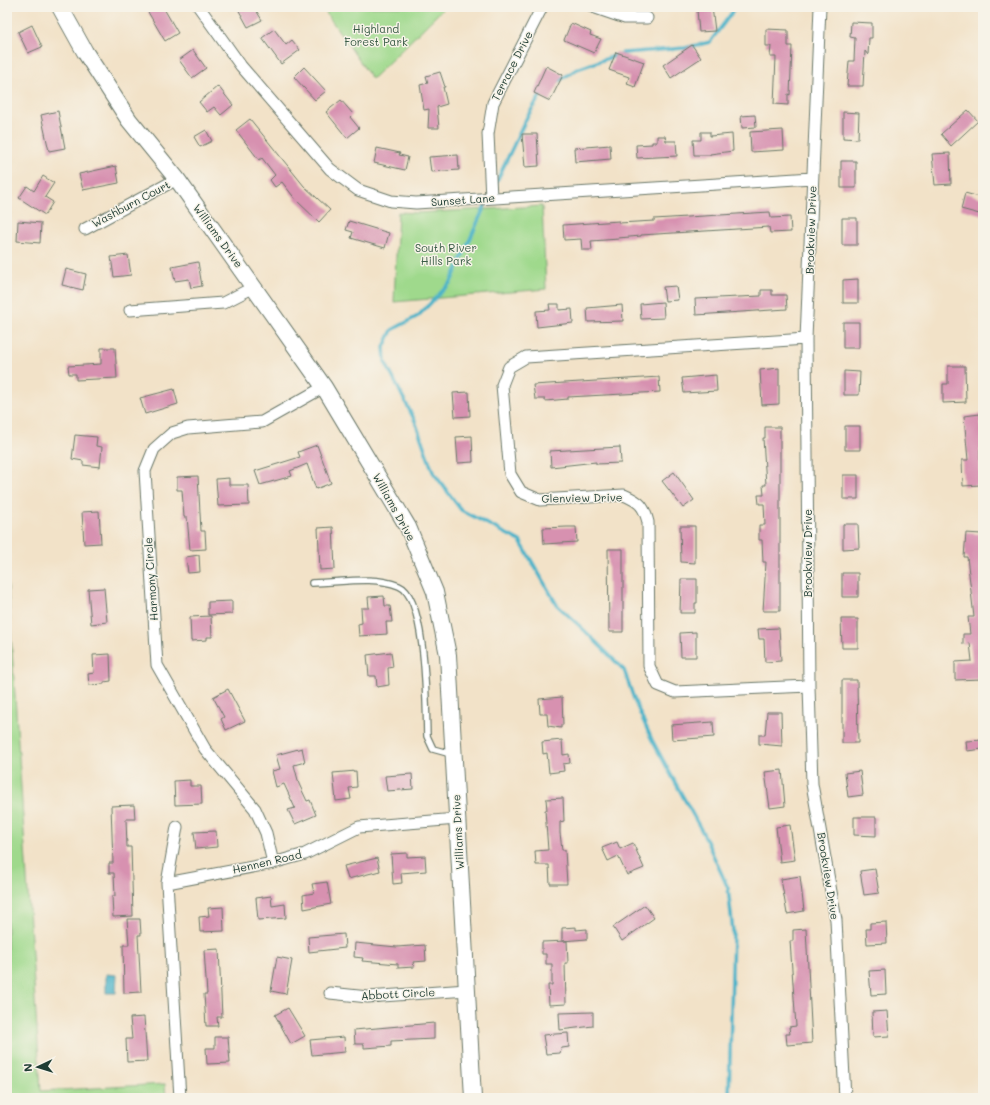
<svg xmlns="http://www.w3.org/2000/svg" width="990" height="1105" font-family="Mali,sans-serif">
	<style>
		.green { fill: #9fd98c; stroke: #5f8b60 }
		.water { fill: #4bb3c9; stroke: #35787e }
		.lines { fill: none; stroke-linecap: round; stroke-linejoin: round }
		.stream { stroke: #4bb3c9; stroke-width: 3.5 }
		.building { fill: #d791b0 }
		.service-casing { stroke: #697768; stroke-width: 8 }
		.minor-casing { stroke: #697768; stroke-width: 13 }
		.secondary-casing { stroke: #697768; stroke-width: 18 }
		.path { stroke: #697768; stroke-width: 2; stroke-dasharray: 3 3; stroke-linecap: butt }
		.service { stroke: #fff; stroke-width: 5.5 }
		.minor { stroke: #fff; stroke-width: 11 }
		.secondary { stroke: #fff; stroke-width: 16 }
		.labels { text-anchor: middle; stroke-width: 3; stroke-linejoin: round; paint-order: stroke }
		.park-label { font-size: 11px; fill: #395c46; stroke: #f7f3e8 }
		.street-label { font-size: 11px; fill: #1f3d34; stroke: #f7f3e8 }
	</style>
	<rect width="100%" height="100%" fill="#f7f3e8"/>
	<filter id="ink" filterUnits="userSpaceOnUse"><feTurbulence type="fractalNoise" baseFrequency=".025" numOctaves="2"/><feDisplacementMap in="SourceGraphic" scale="8" xChannelSelector="R" yChannelSelector="G"/><feConvolveMatrix kernelMatrix="1 2 1 2 8 2 1 2 1" color-interpolation-filters="sRGB"/></filter>
	<filter id="wash" filterUnits="userSpaceOnUse"><feTurbulence type="fractalNoise" baseFrequency=".012" numOctaves="4" result="noise"/><feDisplacementMap in="SourceGraphic" scale="16" xChannelSelector="R" yChannelSelector="G"/><feGaussianBlur stdDeviation="0.9" result="paint"/><feColorMatrix in="noise" values="0 0 0 0 0 0 0 0 0 0 0 0 0 0 0 0 0 1.4 0 .05"/><feComposite in="paint" operator="in"/></filter>
	<g filter="url(#wash)">
		<rect width="100%" height="100%" fill="#f2e2c8"/>
		<path class="green" d="M322 7H445L372 79Z
			M542 206 546 289 394 302 398 212 416 213Z
			M7 574 41 1091 165 1084 166 1098H7Z"/>
		<path class="water" d="M106 974 117 975 116 993H106Z"/>
		<g class="lines">
			<path class="stream" d="M557 82 577 69 623 53 685 48 710 42 736 7
				M494 187 527 117 542 93
				M487 201 451 282 418 316 392 330 384 347 385 362 415 421 433 472 461 510 520 541 557 605 585 631 624 670 635 702 652 740 704 835 728 888 733 931 729 1098"/>
		</g>
		<g id="blocks">
			<path class="building" d="M157 7H163L178 33 165 41 148 12Z
				M237 7H254L262 20 248 27Z
				M699 7H712L715 31 699 32 697 10H699Z
				M851 22 872 23V38H869L868 55 865 51 863 86H847L849 61H854L855 38 850 37Z
				M571 23 591 32 590 35 601 39 594 53 564 40Z
				M32 25 42 47 28 53 18 32Z
				M274 29 286 45 292 40 300 50 281 64 262 38Z
				M766 29 788 30V46H792L790 95 788 94V105L774 104 776 57H770L771 46H766Z
				M692 45 701 58 671 78 663 65Z
				M193 50 206 68 192 78 179 60Z
				M616 52 644 62 635 87 627 84 629 77 609 70Z
				M546 66 563 75 550 101 534 93Z
				M304 67 326 91 315 100 294 77Z
				M440 72 445 87H443L447 104 437 107 439 128H428L429 109 424 110 420 85 428 83 426 76Z
				M218 86 233 105 221 115 214 107 207 112 199 102Z
				M341 100 353 114 350 117 359 128 347 138 326 112Z
				M968 110 978 121 951 146 941 134Z
				M58 111 65 148 49 151 41 115Z
				M843 112 859 113 858 139 843 138Z
				M755 115 756 127 742 128 741 116Z
				M250 119 304 186 330 210 319 222 296 200 282 182 275 187 270 180 275 175 262 158 259 160 236 130Z
				M206 130 212 141 200 147 194 137Z
				M783 130 784 150 751 152 750 132Z
				M701 132H710V136L732 134 733 151 710 154V155H694L693 140H701Z
				M522 134H537L539 166 525 167Z
				M657 136H665L666 141H676L677 156 637 158 636 145 652 144V142H657Z
				M610 145 611 159 575 162 574 148Z
				M377 148 400 153 399 155 408 157 405 170 374 163Z
				M950 153 951 184 935 185 932 154Z
				M458 155 459 170 431 172 429 157Z
				M841 161H856V188H841Z
				M116 166 119 183 83 190 79 174Z
				M43 176 54 183 45 197 53 202 45 215 19 198 27 186 34 191Z
				M965 193 983 198V215L961 209Z
				M770 212 771 218 790 217 791 232 770 233 769 227 641 235V236L618 238 619 239 591 241 592 250H582L581 239 564 240 563 225 619 221V223L654 221V219Z
				M842 218H857V245H842Z
				M18 221 41 223 40 243 17 241Z
				M349 221 389 233 385 248 351 238 353 232 346 230Z
				M128 255 131 275 114 277 111 257Z
				M198 262 202 286 191 288 189 279 175 281 172 267Z
				M66 269 86 274 83 290 62 285Z
				M858 279V303H843V280Z
				M676 286 678 300 665 301 663 287Z
				M761 290H772V295H786L787 309 696 315 695 299 761 296Z
				M663 302 664 318 641 319 640 304Z
				M549 304H559V310L572 309 573 323 537 327 536 311 550 310Z
				M622 305 623 321 588 322 587 308Z
				M843 322H859V348H843Z
				M101 348H115L117 378 76 380V374H69L68 366 101 364Z
				M948 366H965L966 402 943 403V384H948Z
				M779 368V404L762 405 760 370Z
				M844 371 860 372 859 395H844Z
				M716 375 717 391 684 393 682 378Z
				M659 377 660 392 568 397V399L545 401V399H535L533 385Z
				M174 389 178 404 145 414 140 398Z
				M469 392 470 416 455 417 453 393Z
				M980 414 983 449H980V485L963 486 962 460H968L964 416Z
				M845 426H860V450H845Z
				M765 427H780V611H763L766 562H763L762 540H759V525H765L764 504H759L758 495H764L763 485H766L763 438H765Z
				M75 435 97 437 96 446 102 447 100 467 83 465V461L72 459Z
				M472 436 473 462 458 463 456 437Z
				M317 445 331 483 316 489 307 464 290 471 292 476 260 485 255 471 300 457 298 452Z
				M620 447 621 463 596 464V462L551 467 550 451Z
				M674 472 694 500 683 508 662 481Z
				M843 475H858V499H843Z
				M198 476 201 531H205L206 549 190 550 187 517H184L182 490H177V477Z
				M229 478V485H248L249 505 218 506 216 479Z
				M99 511 101 543 84 544 82 512Z
				M843 524H858L859 548 843 549Z
				M680 526H695V563L681 562Z
				M333 527 335 569 320 570 318 528Z
				M567 527H576L577 542 544 544 543 528Z
				M966 533 981 534 983 547V675L982 679 955 680V662L972 661 970 643 963 644V634H970L968 617H974L967 557H964Z
				M608 549H623V632H609Z
				M199 555 200 572 188 573 186 557Z
				M842 573H858V597H842Z
				M681 579H697V603H695V613H680Z
				M104 588 107 622 91 624 88 589Z
				M384 596 385 606H390L392 622H386L387 634 359 636 358 624 362 623 361 608H369L368 597Z
				M232 601V614L208 615V602Z
				M211 616 212 637H207V640L191 641 190 617Z
				M841 619H858V648H842Z
				M779 628 781 661 765 662 764 639H759L758 629Z
				M696 632V657H681L680 633Z
				M391 652 393 667 388 668 389 685 377 687 376 676H369L367 655Z
				M110 654 111 681 104 682V684L89 685 88 674 94 673 93 655Z
				M842 680H857L858 743H842Z
				M228 689 245 721 226 730 221 719 224 717 213 697Z
				M562 697 563 725H561V728L548 726 547 714H540L539 699Z
				M767 712H781L782 746 759 744V735H765Z
				M713 722 714 737 672 740 671 725Z
				M562 740 563 755 569 754 570 763 563 764 564 771 549 773 547 753 543 754 542 742Z
				M983 740V749L967 751 966 741Z
				M302 748 305 762 294 765 299 784 307 801 310 800 316 815 295 824 288 810 295 808 284 784 276 787 272 771 280 769 276 755Z
				M782 770 785 806 770 808 765 772Z
				M356 771 357 787 349 788 351 799 336 801 333 773Z
				M860 771 863 795 848 797 845 773Z
				M412 774 413 789 387 791 385 776Z
				M190 780V786H201L202 804 175 805 174 781Z
				M563 798 564 821 560 822V833L562 850H565L567 884H550L549 865H536L535 851 548 850 545 810H547L546 799Z
				M134 805 135 819H126L127 847H131L133 916 113 917 112 896H115L114 873H109V863H113L111 806Z
				M854 817H876V836L854 835Z
				M790 825 795 860 780 862 776 827Z
				M216 831 217 847 196 849 194 832Z
				M617 842 620 849 633 843 644 868 627 875 618 856 608 861 602 848Z
				M407 853V857L425 856 426 871 401 873 402 883 393 884 391 854Z
				M377 858 380 871 348 879 344 866Z
				M875 869 879 893 864 895 860 871Z
				M800 876 804 911 787 914 781 879Z
				M327 882 331 904 304 909 303 895 314 893 312 884Z
				M271 896 272 906 285 904 286 918 258 920 256 898Z
				M645 905 654 918 622 941 613 927Z
				M223 907 224 931 200 932 199 917 209 916 208 908Z
				M127 919H140L141 935H138L141 992 124 993 123 945H129Z
				M886 922 887 943 867 944 866 929H870V923Z
				M576 927V930L587 929V939L562 941V928Z
				M806 929 812 1043 787 1045 786 1034H790L789 1027 796 1026 790 941H793V930Z
				M344 934 345 948 309 952 308 937Z
				M567 941 568 963H565L566 1004 549 1005 548 985H552V964H546V954H542V942Z
				M355 943 397 947 425 945 426 961 413 962 414 967 398 968V964L362 961 363 958 354 957Z
				M219 949 222 1017H217L218 1026H206L204 994H207L204 950Z
				M277 957 292 960 286 994 271 991Z
				M885 970 886 994 871 995 869 971Z
				M288 1008 305 1036 291 1044 275 1015Z
				M887 1011 889 1036 873 1037 872 1012Z
				M593 1012V1026L560 1030 559 1013Z
				M144 1017 147 1061 127 1062 126 1039H132L130 1018Z
				M434 1023V1039L391 1041V1046L364 1048V1044H355L354 1030Z
				M568 1033 569 1047 562 1048 560 1053 546 1054 543 1035Z
				M215 1037H228L230 1063 207 1064 206 1048H215Z
				M344 1037 345 1052 312 1055 310 1040Z"/>
		</g>
	</g>
	<g filter="url(#ink)">
		<use href="#blocks" fill-opacity="0" stroke="#697768" stroke-width="1"/>
		<g class="lines">
			<defs>
				<path id="service" d="M312 583C341 583 371 575 399 586 427 597 426 708 427 736L433 749 451 754"/>
				<path id="minor" d="M199 7 241 66 330 169 358 190 391 201 416 203 812 178
					M593 7 625 18H647
					M820 7 806 339 809 686 812 784 836 920 845 1098
					M491 198 488 134 493 103 542 7
					M85 229 177 179
					M130 310 223 303 254 287
					M806 339 526 357 509 367 502 385 510 474 521 492 540 500 624 495C640 502 644 506 648 522L649 666 658 685 675 692 809 686
					M177 827 167 883 180 1098
					M273 863 266 833 255 809 205 749 157 665 145 471 154 449 172 433 188 428 262 422 324 387
					M167 883 273 863 305 854 359 827 457 819
					M330 993 368 997 467 990"/>
				<path id="secondary" d="M60 7 85 52 129 120 177 179 324 387 408 527 435 592 448 655 473 1098"/>
			</defs>
			<use href="#service" class="service-casing"/>
			<use href="#minor" class="minor-casing"/>
			<use href="#secondary" class="secondary-casing"/>
			<path class="path" d="M7 1093 10 1098"/>
			<use href="#service" class="service"/>
			<use href="#minor" class="minor"/>
			<use href="#secondary" class="secondary"/>
		</g>
	</g>
	<g class="labels">
		<g class="park-label">
			<text x="376" y="33">Highland<tspan x="376" dy="13">Forest Park</tspan></text>
			<text x="446" y="252">South River<tspan x="446" dy="13">Hills Park</tspan></text>
		</g>
		<g class="street-label">
			<text transform="translate(512 66) rotate(-63)" y="4">Terrace Drive</text>
			<text transform="translate(463 200) rotate(-4)" y="4">Sunset Lane</text>
			<text transform="translate(131 204) rotate(-28)" y="4">Washburn Court</text>
			<text transform="translate(811 230) rotate(-88)" y="4">Brookview Drive</text>
			<text transform="translate(218 236) rotate(54)" y="4">Williams Drive</text>
			<text transform="translate(582 498) rotate(-1)" y="4">Glenview Drive</text>
			<text transform="translate(394 507) rotate(61)" y="4">Williams Drive</text>
			<text transform="translate(808 553) rotate(-90)" y="4">Brookview Drive</text>
			<text transform="translate(151 579) rotate(-94)" y="4">Harmony Circle</text>
			<text transform="translate(458 832) rotate(-93)" y="4">Williams Drive</text>
			<text transform="translate(267 862) rotate(-13)" y="4">Hennen Road</text>
			<text transform="translate(828 876) rotate(81)" y="4">Brookview Drive</text>
			<text transform="translate(398 994) rotate(-3)" y="4">Abbott Circle</text>
		</g>
	</g>
	<rect width="990" height="1105" fill="none" stroke="#f7f3e8" stroke-width="24"/>
	<g transform="translate(38 1067) rotate(266)" stroke="#f7f3e8" stroke-width="3" paint-order="stroke">
	<path d="M0-3L7 15L0 10L-7 15Z" fill="#1f3d34"/>
	<text y="-6" font-size="11" font-weight="bold" text-anchor="middle" fill="#1f3d34">N</text>
	</g>
</svg>
